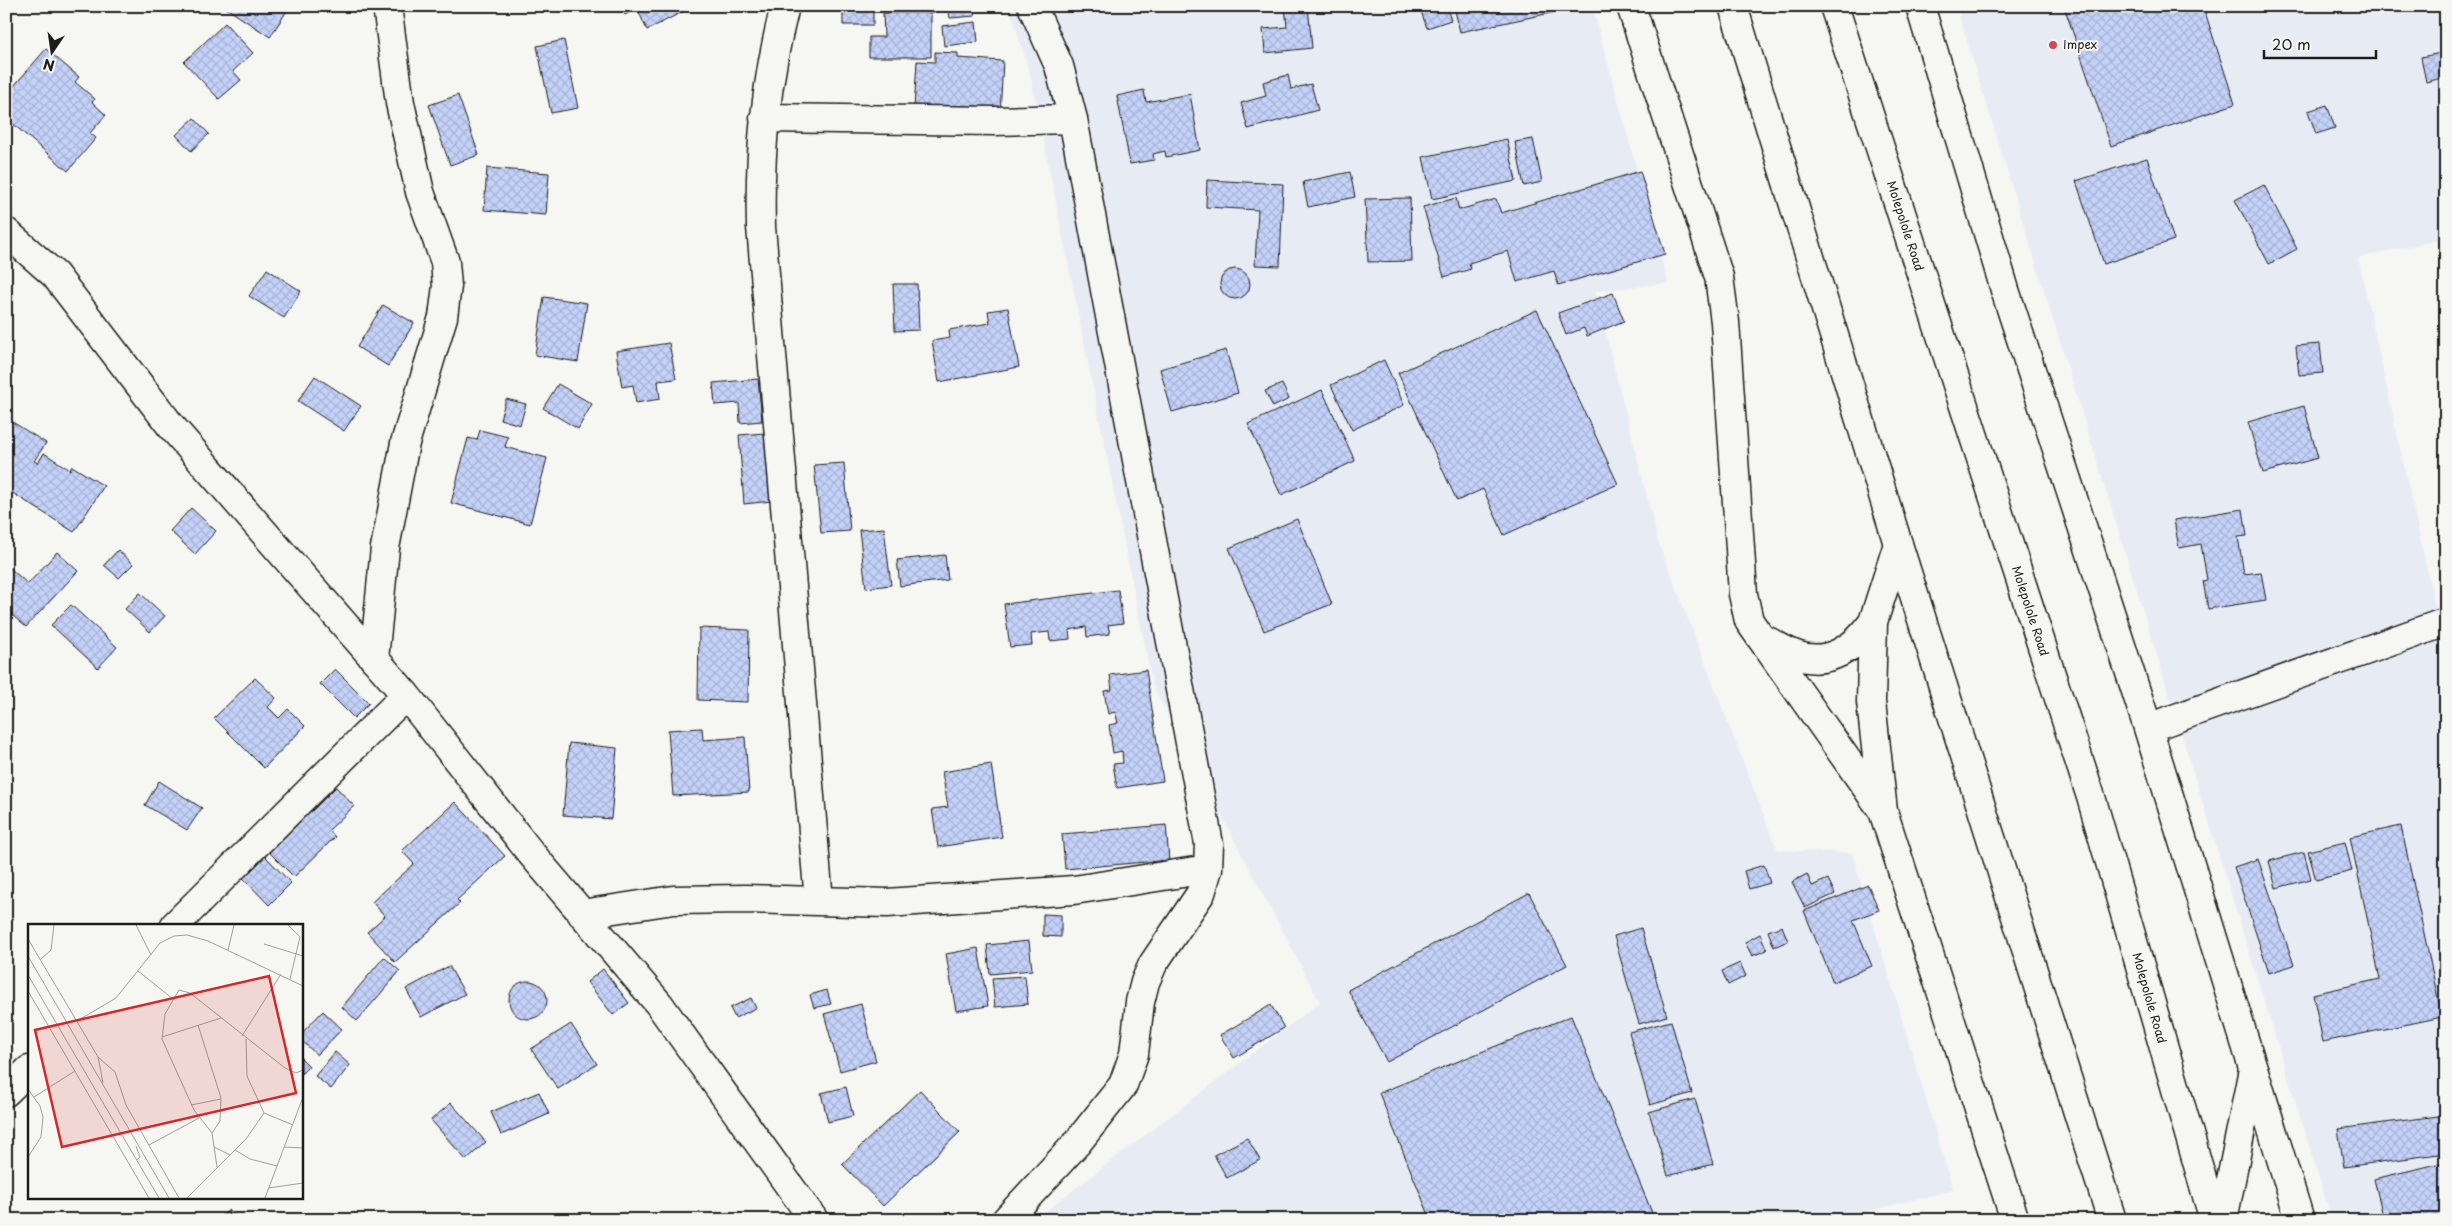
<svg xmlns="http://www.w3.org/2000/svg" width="2452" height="1226" font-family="'Playpen Sans',sans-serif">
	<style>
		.built { fill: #e7ebf4 }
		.building { fill: url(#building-cross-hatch); stroke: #1c1c1c }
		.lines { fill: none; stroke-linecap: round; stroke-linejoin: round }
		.street-casing { stroke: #1c1c1c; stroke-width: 31 }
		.primary-casing { stroke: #1c1c1c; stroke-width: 31 }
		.street { stroke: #f6f6f2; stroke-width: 28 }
		.primary { stroke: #f6f6f2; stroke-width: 28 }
		.poi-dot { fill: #d1495b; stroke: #f6f6f2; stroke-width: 2 }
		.labels { text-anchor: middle; stroke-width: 4; stroke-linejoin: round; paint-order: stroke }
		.poi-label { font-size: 12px; fill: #1c1c1c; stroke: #f6f6f2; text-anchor: start }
		.street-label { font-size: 12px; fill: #1c1c1c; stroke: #f6f6f2 }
		.inset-road { fill: none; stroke: #9f9f9c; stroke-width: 1 }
		.view { fill: #d62828; fill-opacity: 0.15; stroke: #d62828; stroke-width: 2.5 }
		.inset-edge { fill: none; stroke: #1c1c1c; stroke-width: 2.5 }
	</style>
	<defs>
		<pattern id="building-cross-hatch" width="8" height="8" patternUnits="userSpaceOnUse" patternTransform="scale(1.25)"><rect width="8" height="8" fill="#c4d2f9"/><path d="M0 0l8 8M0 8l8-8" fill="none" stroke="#a8b4d5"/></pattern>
	</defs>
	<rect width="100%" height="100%" fill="#f6f6f2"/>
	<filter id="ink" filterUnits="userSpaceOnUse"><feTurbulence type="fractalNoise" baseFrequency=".02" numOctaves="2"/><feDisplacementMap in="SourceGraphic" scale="10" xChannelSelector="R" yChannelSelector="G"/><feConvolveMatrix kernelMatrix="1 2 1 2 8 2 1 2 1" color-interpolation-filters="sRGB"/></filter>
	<g filter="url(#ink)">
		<path class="built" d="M1009 6H1592L1668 283 1595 291 1658 541 1777 850 1852 853 1953 1190 1833 1220H1034L1320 1002 1153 686 1030 73Z
			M1956 6H2446V238L2358 258 2446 656V1220H2332Z"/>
		<path class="building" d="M223 6H290L270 37Z
			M621 6H691L692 7 647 30 637 8 625 15Z
			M843 6H873V25H843Z
			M948 6H973L975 16 950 18Z
			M1285 6H1308L1312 48 1265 53 1263 29 1287 27Z
			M1419 6H1446L1451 20 1427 28Z
			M1454 6H1584L1460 32Z
			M1961 6H1978L1963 11Z
			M2064 6H2203L2235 104 2111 146Z
			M883 13H931V57H869V37H884Z
			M976 22 978 42 944 46 942 26Z
			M225 23 253 53 233 71 241 80 219 99 184 62Z
			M564 40 578 108 551 113 537 46Z
			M46 49 79 77 75 82 95 99 92 102 106 115 90 133 96 138 68 171 6 118V95Z
			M935 52 958 53V58L1003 61 1000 114 914 109 917 61 935 62Z
			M2446 52V77L2426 82 2421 57Z
			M1288 75 1291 89 1311 84 1318 110 1248 129 1241 103 1266 96 1263 82Z
			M1144 90 1146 102 1190 94 1200 150 1166 157 1165 151 1153 154 1154 160 1130 164 1117 96Z
			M458 95 479 155 450 165 429 105Z
			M2327 105 2335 128 2316 134 2308 111Z
			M194 118 209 134 191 151 176 135Z
			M1507 139 1516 181 1432 199 1423 157Z
			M1533 139 1542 182 1524 186 1515 142Z
			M2147 158 2174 240 2104 264 2076 181Z
			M487 168 549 173 546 215 484 210Z
			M1640 171 1665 254 1558 285 1554 271 1517 282 1508 251 1469 263 1471 269 1444 277 1423 207 1456 198 1459 210 1496 199 1501 213Z
			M1350 172 1355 197 1308 207 1303 182Z
			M1207 180 1283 184 1280 266 1255 265 1258 210 1206 207Z
			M2264 185 2297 249 2269 264 2235 200Z
			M1410 198 1412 261 1368 262 1365 199Z
			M267 269 301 291 284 318 249 296Z
			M1220 284a15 15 0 1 1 30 0a15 15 0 1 1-30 0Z
			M893 284H917L919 330 895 331Z
			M1613 293 1624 321 1587 336 1584 328 1566 335 1558 313Z
			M544 297 587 303 578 362 535 355Z
			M383 305 414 323 388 366 357 347Z
			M1008 308 1019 367 939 382 932 341 950 338 949 330 990 323 988 311Z
			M1537 310 1618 484 1504 535 1483 489 1457 501 1398 373Z
			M669 343 676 379 658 381 660 399 636 403 633 385 622 387 616 351Z
			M2320 344 2323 373 2299 375 2296 346Z
			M1226 350 1238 393 1172 412 1160 369Z
			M1384 360 1404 405 1352 430 1331 385Z
			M315 376 361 406 344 431 298 401Z
			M758 379 762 421 740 423 739 403 715 405 713 383Z
			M558 384 592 404 578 429 543 408Z
			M1282 384 1289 399 1273 407 1265 391Z
			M1322 390 1355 461 1281 495 1248 424Z
			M506 399 526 404 520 425 500 419Z
			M2304 406 2318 458 2263 473 2248 422Z
			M6 418 46 443 34 461 38 463 44 453 70 470 72 466 104 486 74 532 11 492 6 499Z
			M480 430 508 437 505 447 547 458 530 524 451 503 468 438 477 440Z
			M765 433 772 501 744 504 739 435Z
			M844 463 850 531 821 533 814 465Z
			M191 508 216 531 195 554 170 531Z
			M2243 509 2247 536 2238 537 2244 574 2261 572 2266 600 2208 609 2203 581 2207 580 2201 544 2179 548 2174 520Z
			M1297 519 1332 604 1264 631 1229 548Z
			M884 528 891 585 866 588 859 530Z
			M118 550 133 564 119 578 104 565Z
			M57 552 78 571 26 627 6 610V572L10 568 28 584Z
			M945 555 948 580 900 586 897 560Z
			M1118 590 1123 623 1108 625 1110 634 1087 637 1086 627 1069 630 1070 639 1050 641 1049 632 1031 634 1032 645 1010 647 1004 604Z
			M140 593 165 616 150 632 125 609Z
			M71 605 117 647 98 668 51 625Z
			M699 628 749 630 748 702 698 700Z
			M335 669 369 703 354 718 320 684Z
			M1146 670 1163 781 1117 788 1113 764 1123 763 1122 751 1113 753 1109 725 1118 723 1115 712 1108 714 1104 691 1112 690 1110 675Z
			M255 678 276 698 268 707 279 718 288 709 305 726 264 768 214 718Z
			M2446 680V697L2442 681Z
			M702 728 703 740 745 737 749 792 673 796 668 730Z
			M569 743 617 748 611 819 563 815Z
			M991 764 1002 837 938 847 932 809 948 807 942 772Z
			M159 781 202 808 187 830 145 805Z
			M336 787 354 806 329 830 335 837 294 877 267 850 309 810 311 812Z
			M455 802 505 856 457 900 460 903 395 962 367 932 385 916 372 902 414 864 402 851Z
			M1166 825 1169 860 1065 869 1062 834Z
			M2401 826 2442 1017 2323 1042 2313 994 2380 979 2350 837Z
			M2345 842 2352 871 2316 880 2308 851Z
			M2304 852 2311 879 2276 888 2269 861Z
			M265 856 291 883 269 905 243 878Z
			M2258 859 2294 965 2269 973 2234 867Z
			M1764 865 1770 883 1749 889 1744 871Z
			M1807 874 1812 886 1828 879 1835 894 1805 908 1792 882Z
			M1868 885 1879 910 1853 920 1872 966 1833 982 1804 911Z
			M1529 893 1567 965 1387 1062 1348 990Z
			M1043 914 1061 915V937L1043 936Z
			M1782 926 1788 941 1774 947 1768 931Z
			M1641 928 1667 1016 1639 1024 1614 936Z
			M1760 934 1767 950 1752 956 1745 942Z
			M1029 941 1032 970 990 974 987 945Z
			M978 948 988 1006 956 1011 946 954Z
			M384 957 400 971 357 1021 342 1007Z
			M1740 963 1746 976 1728 985 1722 971Z
			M449 966 465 994 421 1017 406 989Z
			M603 969 629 1003 613 1015 587 982Z
			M1025 976 1028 1004 995 1007 992 978Z
			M509 1000a19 19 0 1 1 38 0a19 19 0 1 1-38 0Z
			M827 990 831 1004 814 1008 810 995Z
			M751 998 756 1008 735 1018 730 1008Z
			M861 1004 876 1061 840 1071 824 1014Z
			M1271 1005 1284 1028 1234 1058 1220 1035Z
			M323 1011 342 1029 317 1055 301 1040V1034Z
			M1571 1016 1655 1220H1506L1503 1211 1484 1220H1431L1379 1093Z
			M1671 1021 1692 1093 1650 1105 1629 1032Z
			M571 1024 597 1064 558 1089 531 1049Z
			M335 1052 350 1065 331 1089 315 1076Z
			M301 1058 309 1066 301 1074Z
			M846 1087 853 1116 828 1122 821 1093Z
			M920 1090 960 1132 883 1206 842 1164Z
			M539 1092 549 1114 501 1135 491 1112Z
			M1695 1099 1713 1164 1668 1176 1649 1112Z
			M451 1103 486 1142 466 1160 431 1120Z
			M2446 1115V1153L2344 1167 2338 1129Z
			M1247 1138 1260 1160 1227 1178 1214 1155Z
			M2446 1162V1220H2384L2374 1179Z
			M229 1210 238 1220H223L220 1217Z"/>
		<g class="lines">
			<defs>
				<path id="street" d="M785 6C766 81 759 150 761 227L819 901
					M1631 6 1719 277 1725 322 1743 594 1749 621 1883 811
					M1920 6 2005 290 2148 728 2300 1220
					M764 118 995 121 1073 119
					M6 232 55 275 171 426 406 695 530 852 659 1004 814 1220
					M1898 544 1873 622 1871 702 1883 811 2015 1220
					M1761 638C1773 643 1784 651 1796 655 1828 667 1856 647 1873 622
					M374 659 385 548 405 443 443 317 447 286 445 262 420 192 400 103 387 6
					M2148 728 2446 622
					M582 914 673 900 746 899 887 903 1074 890 1208 869
					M175 925 406 695
					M6 1092 29 1070
					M1006 1220 1077 1143 1123 1085 1134 1054 1140 1002 1145 982 1153 964 1201 893 1208 869 1209 844 1073 119 1059 66 1032 6"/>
				<path id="primary" d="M1733 6 1898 544 2112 1220
					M1834 6 2091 797 2214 1220
					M2223 1220 2253 1069"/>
			</defs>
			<use href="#street" class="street-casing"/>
			<use href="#primary" class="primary-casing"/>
			<use href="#street" class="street"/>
			<use href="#primary" class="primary"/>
		</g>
	</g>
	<circle class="poi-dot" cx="2053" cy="45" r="5"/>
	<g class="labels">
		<g class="poi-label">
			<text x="2063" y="49">Impex</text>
		</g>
		<g class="street-label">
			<text transform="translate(1905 226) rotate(72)" y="4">Molepolole Road</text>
			<text transform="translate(2030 611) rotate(72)" y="4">Molepolole Road</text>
			<text transform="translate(2149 998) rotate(74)" y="4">Molepolole Road</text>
		</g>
	</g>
	<g transform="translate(28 924)">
		<rect width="275" height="275" fill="#f6f6f2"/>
		<path class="inset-road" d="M108 1 123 31M260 1 272 13 262 55M0 15 70 133 75 159M236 20 275 32M200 26 206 1M0 32 141 274M12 36 23 26 26 1M110 47 145 75M0 51 131 274M0 67 121 274M49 97 88 74 132 19 146 12 159 11 180 17 275 62M170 101 193 174 192 197 184 209M214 112 253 50M134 113 193 94M218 115 219 152 236 189M70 133 87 148 98 181 151 274M0 165 12 182 15 193 13 213 0 233M6 173 47 147M163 181 193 175M121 221 171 194M108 222 112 233 109 236M186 223 202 231M256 223 275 224M207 226 222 235 249 242M189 243 184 209 166 186 134 115 137 90 151 66 162 69 257 144 268 149 275 146M241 264 275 259M159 274 218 215 236 189 265 201M237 274 275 173"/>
		<path class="view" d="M241 52 268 169 34 223 7 106Z"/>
		<rect width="275" height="275" class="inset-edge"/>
	</g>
	<rect width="2452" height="1226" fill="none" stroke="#f6f6f2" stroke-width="25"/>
	<rect x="12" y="12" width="2427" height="1201" fill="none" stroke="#1c1c1c" stroke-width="2" filter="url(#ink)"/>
	<g transform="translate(52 52) rotate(193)" stroke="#f6f6f2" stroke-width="4" paint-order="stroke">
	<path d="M0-4L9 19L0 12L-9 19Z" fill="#1c1c1c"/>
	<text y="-8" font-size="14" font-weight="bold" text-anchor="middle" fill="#1c1c1c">N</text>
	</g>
	<path d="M2264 50v8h112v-8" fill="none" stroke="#1c1c1c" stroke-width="2.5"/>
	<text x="2272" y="50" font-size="15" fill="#1c1c1c" stroke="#f6f6f2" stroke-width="4" paint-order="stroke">20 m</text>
</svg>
